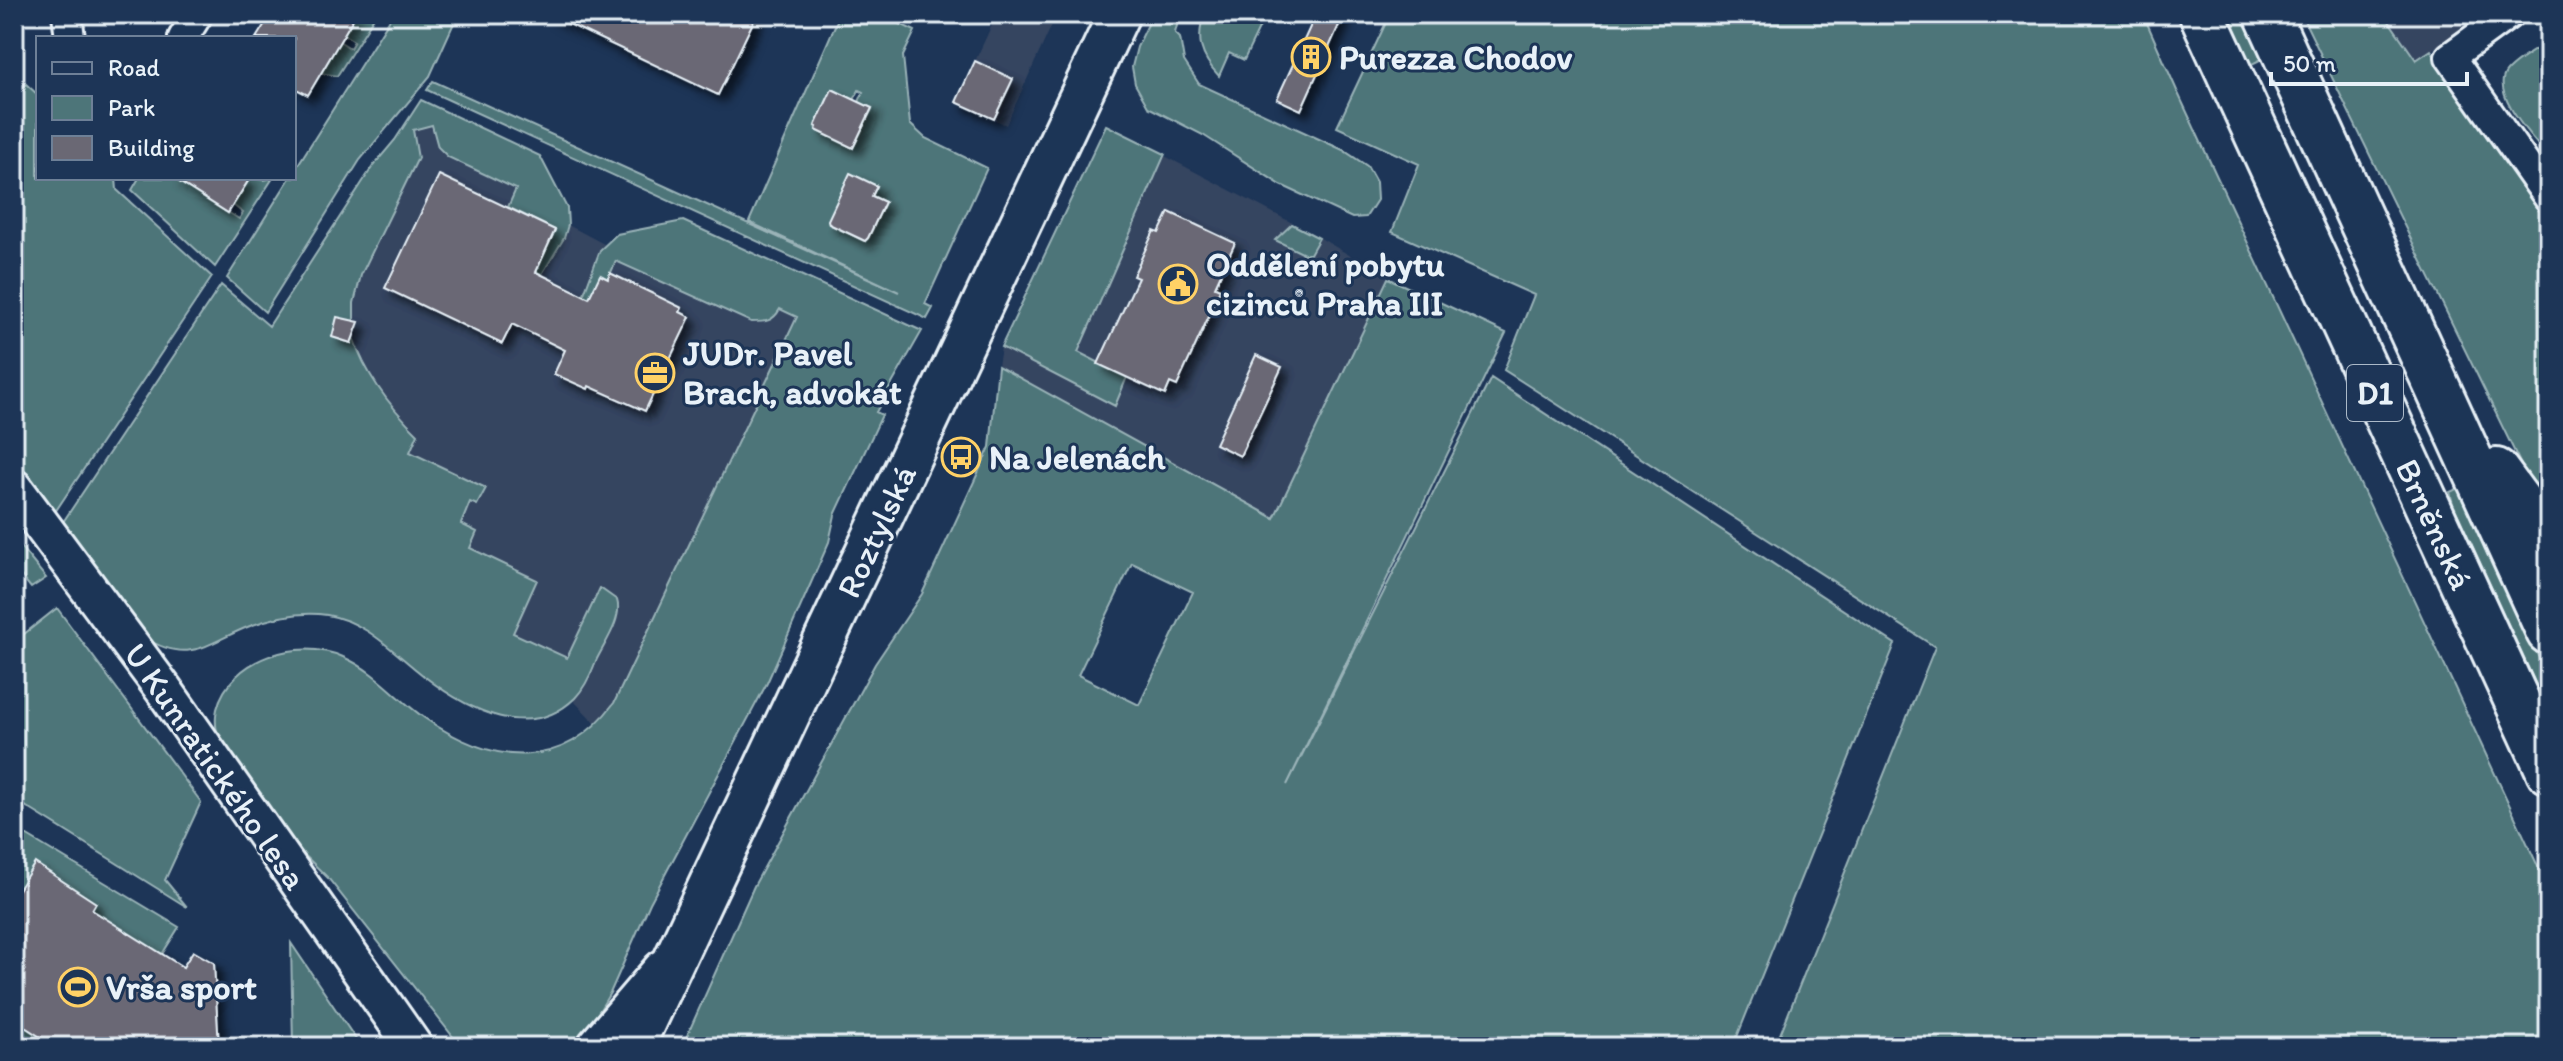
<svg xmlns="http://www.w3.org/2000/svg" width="2563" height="1061" font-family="Itim,sans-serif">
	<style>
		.built { fill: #344460 }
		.green { fill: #4d7579; stroke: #9ab3b8; stroke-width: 2; fill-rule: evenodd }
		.building { fill: #6a6874; stroke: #e8f1f8; stroke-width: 2; filter: url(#shadow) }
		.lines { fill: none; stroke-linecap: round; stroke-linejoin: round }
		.minor-casing { stroke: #e8f1f8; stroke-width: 34 }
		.tertiary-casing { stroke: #e8f1f8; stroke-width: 42 }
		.secondary-casing { stroke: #e8f1f8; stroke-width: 46 }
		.trunk-casing { stroke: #e8f1f8; stroke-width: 50 }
		.minor { stroke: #1d3557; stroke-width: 28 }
		.tertiary { stroke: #1d3557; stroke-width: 36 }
		.secondary { stroke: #1d3557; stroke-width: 40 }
		.trunk { stroke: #1d3557; stroke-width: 44 }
		.labels { text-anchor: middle; stroke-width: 6; stroke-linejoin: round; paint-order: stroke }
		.shield { fill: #1d3557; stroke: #abb9c8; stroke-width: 2 }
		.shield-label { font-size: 32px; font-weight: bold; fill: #e8f1f8 }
		.poi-label { font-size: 34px; font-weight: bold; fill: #e8f1f8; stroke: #1d3557; text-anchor: start }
		.street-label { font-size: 34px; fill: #e8f1f8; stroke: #1d3557 }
	</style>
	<defs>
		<filter id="shadow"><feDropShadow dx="7" dy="7" stdDeviation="4" flood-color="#0009"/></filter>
	</defs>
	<rect width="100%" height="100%" fill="#1d3557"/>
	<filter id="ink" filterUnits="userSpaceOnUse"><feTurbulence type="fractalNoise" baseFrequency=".0125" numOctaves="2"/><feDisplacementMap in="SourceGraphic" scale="16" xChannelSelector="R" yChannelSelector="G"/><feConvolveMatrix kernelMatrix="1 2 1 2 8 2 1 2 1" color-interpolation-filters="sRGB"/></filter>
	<g filter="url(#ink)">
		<path class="built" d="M997 14H1057L1006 125 956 102Z
			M2384 14H2495L2460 39 2455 33 2417 61Z
			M433 124 438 147 448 157 516 189 568 225 604 244 616 261 779 309 797 317 614 703 598 726 572 699 380 606 354 339 359 322 353 319 354 303 361 275 418 158 412 130Z
			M1106 125 1317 236 1388 278 1274 518 998 366 1001 347Z"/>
		<path class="green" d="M356 14H376L337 76 321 73 339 41 350 48 354 41 343 34Z
			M393 14H458L430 76 360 160 265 312 227 278 290 178H294V171Z
			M840 14H879L915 31 903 56 910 124 925 138 987 168 925 304 933 308 927 319 427 90 433 81 899 292 749 222ZM832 89 854 100 859 90 863 92 859 102 872 109 855 144 851 147 816 130 815 125ZM872 184 877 186 872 196 885 202 869 238 864 241 829 224Z
			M1153 14H1180L1175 33 1180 38 1184 61 1199 84 1343 150 1367 166 1376 182 1377 200 1366 217 1352 218 1281 185 1203 135 1148 107 1135 84 1132 67 1137 47Z
			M1204 14H1266L1244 60 1229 53 1219 76C1200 56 1196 40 1204 14Z
			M1390 14H2143L2178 93 2549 890V1047H1775L1935 647 1504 370 1534 295 1392 232 1419 164 1337 127Z
			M2227 14H2241L2262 59 2250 65Z
			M2301 14H2384L2416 60 2431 50 2549 215V514L2525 473Z
			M2549 41V158C2536 141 2488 93 2507 71 2518 59 2536 50 2549 41Z
			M14 73 38 95V178H116L117 190 212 277 55 512 14 460Z
			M421 100 540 156 567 208 568 225 564 238 539 279 534 276 555 230 508 207 516 189 448 157 438 147 432 125 413 130 418 158 361 275 354 303V321L332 337 351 343 353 337C366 375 389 406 418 434L410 452 486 488 477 505 470 502 461 524 477 532 470 548 537 580 513 633 567 658 600 588 617 600C623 619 604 644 596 661 591 674 585 688 575 698 526 746 457 704 414 668 387 646 363 621 327 615 301 611 274 617 250 626 206 643 191 666 143 637L63 522 221 285 269 326 373 166 395 140Z
			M1106 125 1165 154 1078 352 1127 377 1115 406 1001 347Z
			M139 178H173L239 219 243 213 233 205 250 178 264 180 273 178 215 267 132 190Z
			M683 221 922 331 876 412 882 415 835 515 829 542 767 683 650 903 611 991 594 1020 569 1047H468L454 1038 328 878 286 837 220 745C217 733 214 722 217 709 230 658 299 637 343 657 376 671 398 700 426 719 493 765 562 773 614 703L797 317 780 309C773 322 765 322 751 322L616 261 608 279 601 275 587 302 582 299 600 250 617 234Z
			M1292 224 1319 238 1310 254H1304L1275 240Z
			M1388 278 1506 333 1287 785 1491 378 1895 644 1733 1047H682L754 886 875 664 922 594 990 447 998 366 1274 518ZM1132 563 1193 592 1139 705 1078 675Z
			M2461 487 2549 680V713L2453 504 2450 492Z
			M14 539 46 578 31 588 14 567Z
			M57 608 201 802 165 880 187 907 14 799V642Z
			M14 828 179 927 104 1047H14Z
			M291 943 361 1047H293Z"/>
		<path class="building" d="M271 14H356L308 95 294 88V38H256Z
			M548 14H757L718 95Z
			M1316 14H1344L1301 110 1277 99Z
			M975 61 1013 79 994 119 956 102Z
			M832 89 872 108 853 148 816 130 817 127 815 126Z
			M850 173 877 186 872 196 885 202 868 238 865 241 829 224 828 220Z
			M439 175 555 230 536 272 589 298 600 275 608 279 610 273 682 308 680 312 690 317 645 411 589 386 588 389 554 374 565 350 512 324 502 344 385 288Z
			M173 178H250L228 213Z
			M1169 212 1235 243 1215 287 1220 289 1208 318 1177 386 1170 383 1165 395 1098 364 1138 278 1133 276 1146 248 1154 231 1159 233Z
			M337 317 359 322 351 343 332 337Z
			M1256 355 1282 367 1240 456 1215 444Z
			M35 863 96 903 92 910 183 967 193 951 214 963 219 1047H56L14 1020V896Z"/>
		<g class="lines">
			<defs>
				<path id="minor" d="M67 14 70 38
					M2509 14 2450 57 2549 198
					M183 38 198 14"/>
				<path id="tertiary" d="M14 488 164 690 414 1047
					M595 1047 662 969"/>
				<path id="secondary" d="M633 1047 1119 14"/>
				<path id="trunk" d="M2202 14 2549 771
					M2267 14 2549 632
					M2496 471 2549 543"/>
			</defs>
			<use href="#minor" class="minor-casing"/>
			<use href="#tertiary" class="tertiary-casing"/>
			<use href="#secondary" class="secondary-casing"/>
			<use href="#trunk" class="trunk-casing"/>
			<use href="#minor" class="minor"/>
			<use href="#tertiary" class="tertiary"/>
			<use href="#secondary" class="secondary"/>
			<use href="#trunk" class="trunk"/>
		</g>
	</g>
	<defs>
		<symbol id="building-ring" viewBox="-11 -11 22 22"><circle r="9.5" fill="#1d3557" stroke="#ffd166" stroke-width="1.5"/><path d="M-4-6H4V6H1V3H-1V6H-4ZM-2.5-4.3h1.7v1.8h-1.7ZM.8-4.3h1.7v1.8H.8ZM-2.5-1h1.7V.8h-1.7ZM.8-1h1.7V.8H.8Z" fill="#ffd166"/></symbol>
		<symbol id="civic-ring" viewBox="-11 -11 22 22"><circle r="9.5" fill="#1d3557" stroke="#ffd166" stroke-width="1.5"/><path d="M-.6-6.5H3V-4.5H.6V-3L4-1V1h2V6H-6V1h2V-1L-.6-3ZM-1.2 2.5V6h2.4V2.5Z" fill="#ffd166"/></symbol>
		<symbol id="office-ring" viewBox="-11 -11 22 22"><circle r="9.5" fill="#1d3557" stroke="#ffd166" stroke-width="1.5"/><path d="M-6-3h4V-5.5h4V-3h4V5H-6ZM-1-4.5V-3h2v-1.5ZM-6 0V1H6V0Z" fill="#ffd166"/></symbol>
		<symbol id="bus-ring" viewBox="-11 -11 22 22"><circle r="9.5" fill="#1d3557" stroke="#ffd166" stroke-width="1.5"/><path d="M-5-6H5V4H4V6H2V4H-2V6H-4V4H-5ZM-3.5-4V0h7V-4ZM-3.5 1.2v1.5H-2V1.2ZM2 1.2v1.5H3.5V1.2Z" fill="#ffd166"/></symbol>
		<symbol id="stadium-ring" viewBox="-11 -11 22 22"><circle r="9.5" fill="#1d3557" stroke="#ffd166" stroke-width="1.5"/><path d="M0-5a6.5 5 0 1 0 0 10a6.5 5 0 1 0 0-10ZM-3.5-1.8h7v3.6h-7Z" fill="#ffd166"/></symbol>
	</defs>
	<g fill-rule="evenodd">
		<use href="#building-ring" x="1289" y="35" width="44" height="44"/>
		<use href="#civic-ring" x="1156" y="262" width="44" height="44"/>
		<use href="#office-ring" x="633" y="351" width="44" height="44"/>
		<use href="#bus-ring" x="939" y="435" width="44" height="44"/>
		<use href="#stadium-ring" x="56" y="965" width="44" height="44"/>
	</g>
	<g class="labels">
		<rect class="shield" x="2347" y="365" width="56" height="56" rx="6"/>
		<g class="shield-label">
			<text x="2375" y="404">D1</text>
		</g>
		<g class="poi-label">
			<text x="1339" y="69">Purezza Chodov</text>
			<text x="1206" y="276">Oddělení pobytu<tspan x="1206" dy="39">cizinců Praha III</tspan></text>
			<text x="683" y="365">JUDr. Pavel<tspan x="683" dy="39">Brach, advokát</tspan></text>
			<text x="989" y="469">Na Jelenách</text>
			<text x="106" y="999">Vrša sport</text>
		</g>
		<g class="street-label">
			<text transform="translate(2435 524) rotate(65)" y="12">Brněnská</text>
			<text transform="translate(876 531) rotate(-65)" y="12">Roztylská</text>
			<text transform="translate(216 766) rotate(55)" y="12">U Kunratického lesa</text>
		</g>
	</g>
	<rect width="2563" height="1061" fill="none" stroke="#1d3557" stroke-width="48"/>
	<rect x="24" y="24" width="2515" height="1013" fill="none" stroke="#e8f1f8" stroke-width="3" filter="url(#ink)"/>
	<rect x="36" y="36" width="260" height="144" fill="#1d3557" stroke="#6e8097" stroke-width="2"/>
	<rect x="52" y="62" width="40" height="12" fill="#1d3557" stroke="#6e8097" stroke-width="2"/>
	<text x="108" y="76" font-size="24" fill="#e8f1f8">Road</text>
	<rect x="52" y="96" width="40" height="24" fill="#4d7579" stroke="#6e8097" stroke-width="2"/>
	<text x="108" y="116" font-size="24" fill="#e8f1f8">Park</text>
	<rect x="52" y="136" width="40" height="24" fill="#6a6874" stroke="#6e8097" stroke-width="2"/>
	<text x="108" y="156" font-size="24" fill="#e8f1f8">Building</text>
	<path d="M2271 72v12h196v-12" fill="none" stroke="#e8f1f8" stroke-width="4"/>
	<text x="2283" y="72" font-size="24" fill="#e8f1f8" stroke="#1d3557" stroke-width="6" paint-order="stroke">50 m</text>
</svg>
